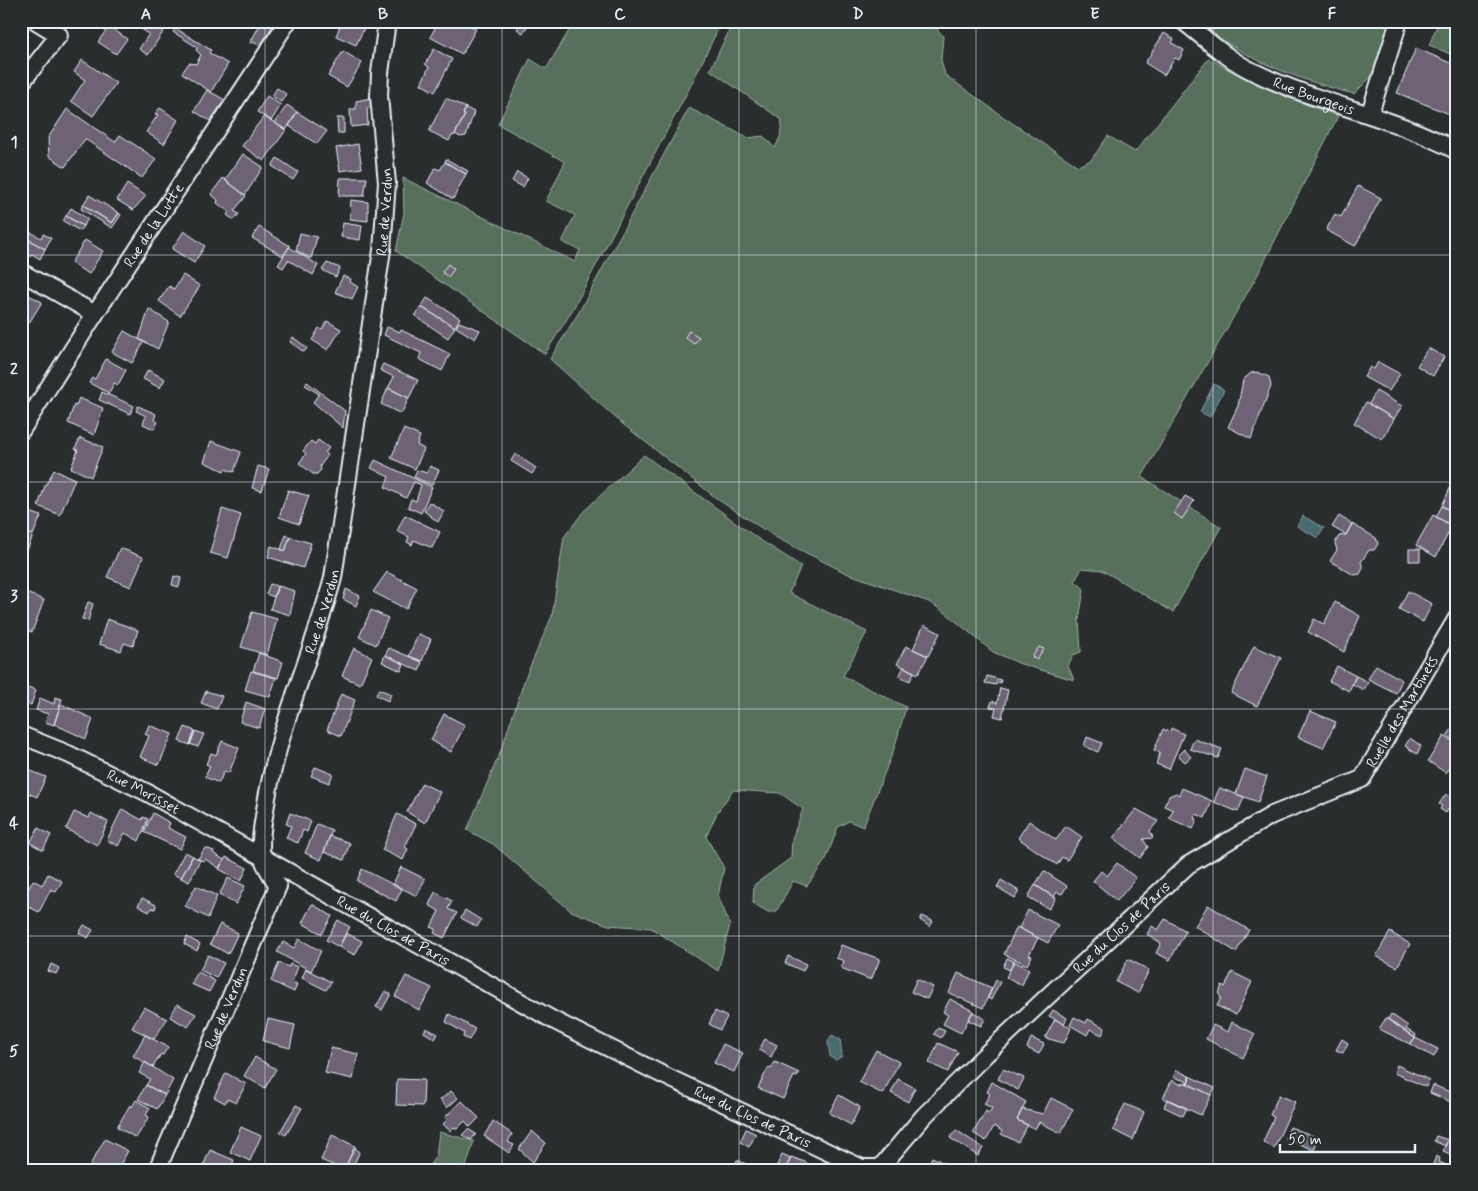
<svg xmlns="http://www.w3.org/2000/svg" width="1478" height="1191" font-family="Mynerve,sans-serif">
	<style>
		.green { fill: #566f5c; stroke: #9fb0aa }
		.water { fill: #4c6a6d; stroke: #8aa0a5 }
		.building { fill: #6e6474; stroke: #e8f1f8 }
		.lines { fill: none; stroke-linecap: round; stroke-linejoin: round }
		.minor-casing { stroke: #e8f1f8; stroke-width: 20 }
		.minor { stroke: #2a2d2e; stroke-width: 16 }
		.grid { fill: none; stroke: #e8f1f8; stroke-width: 1; stroke-opacity: 0.55 }
		.labels { text-anchor: middle; stroke-width: 5; stroke-linejoin: round; paint-order: stroke }
		.street-label { font-size: 15px; fill: #e8f1f8; stroke: #2a2d2e }
		.neatline { fill: none; stroke: #e8f1f8; stroke-width: 2 }
		.grid-label { font-size: 16px; text-anchor: middle; font-weight: bold; fill: #e8f1f8 }
	</style>
	<rect width="100%" height="100%" fill="#2a2d2e"/>
	<filter id="ink" filterUnits="userSpaceOnUse"><feTurbulence type="fractalNoise" baseFrequency=".02" numOctaves="2"/><feDisplacementMap in="SourceGraphic" scale="10" xChannelSelector="R" yChannelSelector="G"/><feConvolveMatrix kernelMatrix="1 2 1 2 8 2 1 2 1" color-interpolation-filters="sRGB"/></filter>
	<g filter="url(#ink)">
		<path class="green" d="M575 21H722L690 87 573 309 545 354 396 251 404 213 403 178 575 262 580 250 562 242 575 215 546 201 565 162 498 124 530 59 546 69Z
			M734 21H930L943 36 941 60 945 75 1012 123 1078 166 1091 160 1108 136 1135 152 1209 58C1250 84 1293 100 1338 116L1258 274 1142 477 1221 527 1173 612 1102 570 1082 568 1075 581 1084 589 1079 620 1081 652 1073 655 1068 666 1074 680 1021 664 993 652 946 613 929 602 846 573 777 538 720 501 619 421 550 359 579 312 689 108 748 138 763 136 775 148 780 137 782 120 710 70Z
			M1196 21H1391L1371 77 1354 94C1295 79 1244 59 1196 21Z
			M1439 21H1457V57L1429 45Z
			M644 455 757 538 801 566 789 593 867 632 843 676 906 707 894 749 863 827 849 821 838 827 826 859 807 886 793 881 776 912H768L753 903 754 885 791 858 792 839 803 809 780 793 733 790 717 813 706 837 724 868 718 896 730 925 718 971 651 928 608 925 571 911 493 844 467 830 500 753 526 676 552 616 564 537 584 511Z
			M439 1132 474 1141 465 1170H426L436 1156Z"/>
		<path class="water" d="M1214 384 1224 390 1210 417 1200 412Z
			M1303 516 1324 528 1318 538 1297 526Z
			M832 1035 840 1039 842 1056 836 1060 830 1057 828 1041Z"/>
		<path class="building" d="M143 21H153L165 29 148 55 139 49 149 34 140 28Z
			M262 21H276L260 46 253 42 250 43Z
			M342 21 367 22 356 45 336 36Z
			M439 21H462L476 29 462 54 430 37Z
			M522 21 529 24 523 33 517 29Z
			M109 26 127 39 116 54 98 42Z
			M175 28 211 50 209 53 228 64 211 92 182 73 189 63 196 64 201 55 196 50 197 47 173 32Z
			M1164 33 1174 39 1172 43 1184 50 1179 60 1175 58 1164 75 1145 63Z
			M1416 48 1457 66V117L1397 93Z
			M434 49 452 59 435 92 421 84 429 67 425 64Z
			M343 51 362 63 347 87 328 76Z
			M82 60 116 83 93 116 71 101 85 80 74 72Z
			M277 88 286 94 281 102 272 96Z
			M207 90 225 100 210 121 194 111Z
			M267 96 281 105 271 121 257 112Z
			M371 98 372 107 367 108 368 125 351 127 350 109H356V101Z
			M446 98 466 108 463 114 465 115 454 136 452 135 449 141 429 131Z
			M287 105 297 112 286 130 275 123Z
			M160 108 178 120 164 144 146 132 158 115 155 114Z
			M466 108 474 112 466 136 460 137 455 134 465 115 463 114Z
			M67 109 115 142 120 135 156 159 142 178 85 139 65 167 49 156 48 138Z
			M297 112 327 131 317 144 289 126Z
			M264 116 286 130 264 161 242 146Z
			M337 118H344V133H338Z
			M358 144 362 168 340 171 336 148Z
			M243 154 263 167 245 195 225 180Z
			M277 158 298 172 293 180 272 166Z
			M446 159 468 171 466 174 445 162Z
			M445 162 466 174 453 199 427 183 435 168 440 170Z
			M517 172 528 178 523 187 512 181Z
			M223 178 246 196 234 211 239 214 234 220 227 215 229 212 217 203 218 200 211 194Z
			M340 178H367L364 196H339Z
			M127 184 146 196 133 210 117 200Z
			M1358 186 1381 198 1355 246 1326 230 1335 214 1341 217Z
			M89 195 119 213 112 223 83 205Z
			M351 200 368 202V221L350 219Z
			M83 205 112 223 119 213 121 215 112 228 81 209Z
			M71 208 88 219 83 226 66 216Z
			M66 216 83 226 80 231 63 221Z
			M343 223 362 226 360 240 341 237Z
			M21 227 41 238 43 234 51 238 45 249 21 235Z
			M259 227 290 246 283 256 252 238Z
			M184 231 205 246 194 263 172 249Z
			M300 233 317 237 311 259 296 250Z
			M21 235 45 249 40 259 32 254 29 258 21 254Z
			M85 240 103 251 89 274 71 263Z
			M289 247 318 265 313 275 288 260 283 268 278 265Z
			M327 263 340 268 336 277 322 270Z
			M448 264 454 269 448 277 442 272Z
			M183 275 200 286 180 316 159 301 169 286 174 289Z
			M343 276 351 279 350 282 358 287 352 299 335 292Z
			M21 291 42 302 29 323 21 319Z
			M427 298 460 318 455 327 421 307Z
			M421 307 455 327 448 338 415 316Z
			M149 309 169 322 158 349 139 339Z
			M327 321 341 329 328 350 312 340 319 328 322 330Z
			M459 322 480 330 475 339 456 327Z
			M387 327 400 332 401 330 450 354 442 371 419 359 421 353 384 335Z
			M124 331 144 342 132 363 112 352Z
			M689 331 699 337 694 344 685 337Z
			M293 337 307 348 304 352 290 342Z
			M1428 348 1444 357 1433 376 1417 366Z
			M106 359 126 370 118 385 114 383 109 393 89 383 92 378 95 379Z
			M1378 362 1400 374 1389 391 1364 377 1370 367 1374 369Z
			M383 364 418 380 409 398 388 388 394 377 380 370Z
			M148 370 165 379 160 388 143 379Z
			M1257 372 1269 377 1271 386 1251 439 1228 427 1238 406 1243 380 1251 373Z
			M307 382 345 411 343 428 313 402 319 394 305 385Z
			M388 388 409 398 401 414 381 404Z
			M1376 391 1402 406 1394 419 1369 404Z
			M102 392 134 406 130 414 99 400Z
			M79 398 103 408 94 435 68 423 74 405 76 406Z
			M1366 402 1394 419 1382 439 1354 423Z
			M138 406 156 414 154 420 158 422 154 429 143 424 146 416 136 411Z
			M404 429 420 436 417 445 424 449 415 469 391 458Z
			M80 438 103 447 91 477 71 468 78 450 75 449Z
			M318 440 329 448 325 453 328 455 320 466 321 470 317 474H313L299 463 306 454 303 451 311 441 315 444Z
			M211 441 241 452 234 472 225 469 224 471 204 462Z
			M515 454 536 468 532 474 511 461Z
			M375 460 432 487 421 513 408 507 411 499 416 501 421 485 414 482 406 498 385 487 389 477 371 468Z
			M258 466 269 469 262 491 252 488Z
			M430 466 439 470 432 485 414 477 417 470 427 473Z
			M54 470 75 479 60 515 38 506 45 486Z
			M1451 486 1457 490V514L1442 506Z
			M288 490 309 496 299 524 279 517Z
			M1185 496 1194 501 1182 519 1174 513Z
			M429 502 444 511 438 522 424 511Z
			M1442 506 1457 514 1455 527 1436 517Z
			M222 509 241 515 228 558 210 553Z
			M24 510 41 516 33 535 21 531V516Z
			M405 515 440 532 432 548 414 540 412 545 407 542 409 537 397 531Z
			M1433 515 1452 526 1436 557 1416 545Z
			M1339 516 1352 524 1346 535 1332 527Z
			M1352 524 1376 538 1378 544 1374 550H1369L1361 562 1363 568 1360 574 1354 575 1330 561 1337 550 1335 543 1339 536 1346 535Z
			M21 531 33 535 27 551 21 549Z
			M286 535 290 537 285 551 281 549Z
			M290 537 311 543 303 568 268 557 271 546 285 551Z
			M120 548 143 557 131 587 107 577Z
			M1409 549H1420V561H1409Z
			M387 572 417 588 406 609 373 592Z
			M174 576 181 578 179 587 172 585Z
			M270 584 277 586 274 597 266 594Z
			M278 586 295 591 290 615 270 609Z
			M346 589 360 596 356 606 343 599Z
			M21 591 44 600 32 632 21 628Z
			M1408 591 1432 604 1423 622 1399 609Z
			M88 602 93 604 88 621 82 619Z
			M1335 602 1360 616 1344 652 1308 632 1314 619 1324 624Z
			M371 610 388 618 376 645 359 637Z
			M252 612 277 619 267 655 241 647Z
			M107 619 138 630 133 646 124 643 121 651 99 644Z
			M924 625 940 633 928 656 913 649Z
			M418 634 431 639 422 661 409 656Z
			M906 646 928 656 918 674 897 664Z
			M1254 646 1281 658 1257 706 1231 693Z
			M1039 647 1044 649 1037 660 1032 657Z
			M354 648 372 657 360 684 342 676Z
			M389 648 422 662 419 671 385 655Z
			M259 653 283 662 278 678 253 671Z
			M385 655 404 664 401 671 382 662Z
			M1376 665 1402 680 1396 693 1368 679Z
			M1337 666 1356 676 1349 691 1329 681Z
			M904 667 914 672 910 681 899 676Z
			M251 671 276 678 270 697 245 690Z
			M987 676 1001 680 1000 683 997 682 996 685 985 683Z
			M1356 676 1368 682 1364 690 1352 684Z
			M28 687 36 690 31 705 23 702Z
			M1000 688 1008 690 1002 718 994 716 996 708 990 707 992 701 997 703Z
			M379 689 391 694 388 701 376 695Z
			M206 691 222 696 217 709 201 703Z
			M341 694 355 700 341 736 327 730Z
			M55 697 62 699 54 725 45 722 48 714 36 710 40 698 54 704Z
			M246 702 265 709 259 728 240 722Z
			M61 704 93 719 86 739 54 724Z
			M1310 711 1336 722 1323 748 1298 737Z
			M444 714 465 725 451 752 431 740Z
			M1457 722V742L1447 736Z
			M149 725 172 734 159 765 140 757 149 736 145 734Z
			M185 727 195 731 190 745 179 741Z
			M1171 728 1184 734 1169 769 1156 764 1160 753 1154 750 1163 729 1170 732Z
			M195 731 204 734 198 747 190 744Z
			M1444 736 1457 744V758L1446 773 1428 761Z
			M1087 737 1102 743 1098 752 1084 746Z
			M1410 738 1421 746 1417 754 1405 746Z
			M1194 739 1222 749 1218 758 1190 749Z
			M222 741 239 748 229 773 224 771 219 783 205 777 210 766 206 764 211 753 216 755Z
			M1184 749 1191 757 1185 762 1178 755Z
			M1457 758V773L1456 774 1449 770Z
			M21 767 46 777 37 797 21 790Z
			M315 767 333 774 329 783 311 776Z
			M1245 769 1267 777 1258 802 1236 794Z
			M422 783 440 792 425 823 407 812Z
			M1182 788 1212 801 1205 818 1196 814 1194 818 1197 819 1193 829 1169 818 1173 810 1164 806 1169 796 1176 793 1179 795Z
			M1219 788 1244 797 1238 812 1214 802Z
			M1446 794 1455 799 1457 797V809L1451 805 1446 813 1440 809 1442 806 1439 804Z
			M122 809 142 820 143 817 148 819 139 841 125 833 118 846 107 840Z
			M1136 809 1158 821 1150 831 1153 838 1143 839 1148 847 1140 858 1113 838Z
			M74 812 89 818 91 813 108 822 97 845 66 829Z
			M153 813 170 823 168 828 186 837 180 849 144 832Z
			M290 813 311 821 307 832 303 830 298 843 286 838 291 826 286 824Z
			M397 814 416 824 405 847 408 849 403 860 382 850Z
			M1029 821 1056 840 1066 826 1082 837 1067 860 1062 857 1057 865 1018 838Z
			M317 824 332 830 321 860 305 853Z
			M38 828 51 835 43 850 30 843Z
			M330 836 350 843 344 860 324 852Z
			M205 848 214 851 213 853 224 860 219 868 205 859 203 861 198 859Z
			M185 852 193 856 181 878 173 874Z
			M193 856 200 860 189 882 181 878Z
			M226 857 247 868 241 881 219 869Z
			M21 858 30 863 24 874 21 873Z
			M1117 863 1136 878 1117 901 1093 881 1101 871 1107 876Z
			M401 867 425 879 417 896 393 884Z
			M362 869 402 889 396 901 357 881Z
			M1044 871 1067 886 1062 894 1057 892 1054 897 1035 885Z
			M48 874 62 881 56 892 51 889 39 912 21 903 33 880 42 885Z
			M228 878 245 886 236 904 219 895Z
			M1001 880 1019 891 1015 898 997 887Z
			M1035 885 1056 898 1049 909 1028 897Z
			M196 886 217 896 208 918 185 906Z
			M435 892 452 901 448 909 457 913 444 938 434 933 436 929 431 927 439 911 429 905Z
			M142 898 156 905 155 909 152 908 149 912 138 906Z
			M312 904 332 916 322 934 302 923Z
			M1208 905 1249 930 1236 952 1195 926Z
			M465 910 481 920 477 927 461 918Z
			M1028 910 1058 925 1048 943 1019 928Z
			M922 916 933 921 930 927 920 920Z
			M1165 919 1186 931 1170 960 1156 953 1161 943 1147 934 1152 926 1158 930Z
			M338 920 350 927 339 947 326 940Z
			M220 924 238 933 228 954 210 944Z
			M84 925 93 930 88 938 79 933Z
			M1017 927 1038 938 1029 955 1032 956 1027 965 1004 954Z
			M1390 932 1410 944 1397 967 1376 956Z
			M346 933 362 941 355 955 339 947Z
			M187 937 200 944 197 951 184 944Z
			M299 939 321 951 311 971 277 952 283 942 294 948Z
			M841 945 880 959 871 980 841 968 844 961 836 958Z
			M208 955 224 963 216 978 200 970Z
			M788 956 806 964 803 971 785 963Z
			M1007 958 1014 961 1010 970 1003 967Z
			M1128 959 1149 970 1138 993 1116 982Z
			M1014 961 1029 969 1022 985 1006 977Z
			M279 963 289 967 290 964 298 967 292 982 297 984 294 992 271 981Z
			M51 964 59 968 56 974 48 971Z
			M306 969 331 982 326 990 302 978Z
			M198 972 215 981 209 992 191 984Z
			M1232 972 1252 982 1236 1015 1217 1006 1221 998 1219 994 1222 985 1225 987Z
			M958 973 992 988 983 1008 949 993Z
			M406 976 432 988 419 1010 395 996Z
			M917 979 933 987 927 999 911 992Z
			M996 980 1000 982 991 1000 988 998Z
			M385 991 391 994 382 1010 376 1007Z
			M950 999 973 1011 961 1033 943 1024 948 1015 943 1012Z
			M177 1004 196 1014 188 1027 170 1017Z
			M144 1007 167 1019 154 1039 132 1028Z
			M1053 1010 1067 1018 1064 1024 1049 1016Z
			M715 1011 727 1017 720 1030 709 1024Z
			M973 1012 985 1019 981 1026 968 1020Z
			M449 1014 475 1029 469 1040 463 1037 464 1033 446 1022Z
			M1391 1014 1408 1026 1406 1029 1416 1035 1415 1038 1388 1019Z
			M1074 1017 1086 1023 1088 1019 1105 1028 1102 1035 1090 1029 1087 1035 1070 1025Z
			M1386 1018 1415 1038 1410 1044 1379 1029Z
			M268 1019 295 1025 290 1048 263 1041Z
			M1055 1019 1071 1028 1064 1043 1045 1038Z
			M1232 1022 1255 1034 1243 1058 1206 1039 1213 1025 1228 1032Z
			M426 1028 438 1034 435 1039 424 1032Z
			M938 1028 945 1031 941 1038 934 1034Z
			M145 1035 168 1047 163 1055 161 1054 153 1067 133 1056Z
			M1031 1038 1044 1044 1039 1054 1027 1048Z
			M1415 1038 1438 1049 1434 1057 1410 1044Z
			M765 1039 777 1045 771 1057 759 1050Z
			M1342 1039 1348 1043 1343 1053 1336 1050Z
			M938 1043 958 1052 948 1072 929 1063Z
			M723 1044 743 1053 734 1072 714 1063Z
			M331 1048 358 1054 353 1079 325 1073Z
			M876 1050 899 1062 883 1094 859 1082Z
			M255 1057 276 1069 265 1088 244 1076Z
			M145 1062 173 1080 165 1095 146 1085 150 1079 139 1073Z
			M775 1062 799 1073 797 1077 794 1076 783 1099 758 1088 768 1068 771 1069Z
			M1397 1065 1429 1080 1426 1087 1394 1073Z
			M1003 1069 1024 1078 1018 1090 998 1079Z
			M1177 1070 1189 1076V1082L1173 1077Z
			M226 1073 246 1084 236 1103 227 1099 225 1103 214 1097Z
			M1189 1076 1215 1088 1211 1095 1186 1083 1189 1082Z
			M397 1079 424 1080 423 1106 396 1105Z
			M898 1079 915 1088 908 1102 891 1093Z
			M1172 1080 1180 1084 1186 1083 1211 1095 1201 1115 1163 1098Z
			M992 1082 1026 1102 1017 1120 1028 1125 1018 1142 1001 1134 1002 1131 994 1126 986 1141 973 1133 986 1111 989 1113 992 1108 984 1104 990 1094 987 1092Z
			M146 1085 165 1095 157 1109 138 1099Z
			M1433 1085 1457 1095 1456 1104 1430 1093Z
			M451 1091 458 1098 447 1108 440 1100Z
			M839 1095 860 1107 851 1125 829 1113Z
			M1279 1095 1295 1102 1274 1148 1263 1142 1274 1117 1270 1115Z
			M1051 1098 1073 1109 1061 1133 1039 1122 1035 1129 1017 1120 1022 1109 1043 1114Z
			M1167 1099 1187 1108 1183 1116 1164 1107Z
			M136 1100 150 1108 146 1115 149 1117 136 1138 117 1127 130 1105 132 1107Z
			M462 1101 479 1118 470 1127 465 1121 457 1129 454 1127 450 1131 443 1124 447 1120 445 1117Z
			M1125 1104 1144 1112 1133 1140 1113 1130Z
			M296 1105 302 1108 286 1135 280 1132Z
			M493 1121 512 1134 508 1142 514 1145 509 1153 484 1136Z
			M241 1127 261 1136 250 1161 230 1152Z
			M1290 1127 1319 1138 1314 1150 1285 1138Z
			M468 1129 476 1134 471 1140 462 1135Z
			M746 1129 756 1134 749 1147 740 1142Z
			M956 1130 983 1148 978 1156 950 1138Z
			M532 1131 546 1143 533 1162 519 1149Z
			M332 1135 355 1146 344 1170 321 1160Z
			M1436 1136 1448 1140 1445 1146 1434 1141Z
			M105 1139 128 1151 117 1170H98L90 1165Z
			M1448 1140 1454 1143 1450 1154 1443 1151Z
			M355 1147 359 1153 355 1162 350 1169 344 1170Z
			M210 1150 234 1160 230 1170H211L203 1166Z
			M782 1154 791 1158 785 1170H775Z
			M1436 1156 1440 1158 1439 1162 1449 1166 1447 1170H1431Z
			M791 1157 805 1162 812 1166 810 1170H785Z
			M932 1157 956 1169 955 1170H926Z
			M737 1160 746 1164 743 1170H733Z"/>
		<g class="lines">
			<defs>
				<g id="minor">
					<path id="s1" d="M1183 21C1206 39 1228 60 1254 72 1319 104 1392 116 1457 151"/>
					<path d="M21 83 59 35 36 21"/>
					<path d="M1370 113 1399 21"/>
					<path d="M21 272 95 314"/>
					<path id="s2" d="M21 431 95 314 288 21"/>
					<path id="s3" d="M21 735 68 754 148 793 553 1020 663 1075 862 1168H880L923 1117 985 1055 1188 865 1272 815 1362 779 1457 618"/>
					<path id="s4" d="M157 1170 278 886C273 877 264 865 262 856 259 841 263 824 265 810 277 729 312 656 333 578L382 250 387 183 379 96 380 73 387 21"/>
				</g>
			</defs>
			<use href="#minor" class="minor-casing"/>
			<use href="#minor" class="minor"/>
		</g>
	</g>
	<path class="grid" d="M265 21V1170M502 21V1170M739 21V1170M976 21V1170M1213 21V1170M21 255H1457M21 482H1457M21 709H1457M21 936H1457"/>
	<g class="labels">
		<g class="street-label">
			<text dy="5" stroke="none"><textPath href="#s1" startOffset="152">Rue Bourgeois</textPath></text>
			<text dy="5" stroke="none"><textPath href="#s4" startOffset="1001">Rue de Verdun</textPath></text>
			<text dy="5" stroke="none"><textPath href="#s2" startOffset="245">Rue de la Lutte</textPath></text>
			<text dy="5" stroke="none"><textPath href="#s4" startOffset="596">Rue de Verdun</textPath></text>
			<text dy="5" stroke="none"><textPath href="#s3" startOffset="1670">Ruelle des Martinets</textPath></text>
			<text dy="5" stroke="none"><textPath href="#s3" startOffset="135">Rue Morisset</textPath></text>
			<text dy="5" stroke="none"><textPath href="#s3" startOffset="1306">Rue du Clos de Paris</textPath></text>
			<text dy="5" stroke="none"><textPath href="#s3" startOffset="421">Rue du Clos de Paris</textPath></text>
			<text dy="5" stroke="none"><textPath href="#s4" startOffset="176">Rue de Verdun</textPath></text>
			<text dy="5" stroke="none"><textPath href="#s3" startOffset="826">Rue du Clos de Paris</textPath></text>
		</g>
	</g>
	<rect width="1478" height="1191" fill="none" stroke="#2a2d2e" stroke-width="55"/>
	<path d="M1280 1144v8h135v-8" fill="none" stroke="#e8f1f8" stroke-width="2.5"/>
	<text x="1288" y="1144" font-size="15" fill="#e8f1f8" stroke="#2a2d2e" stroke-width="4" paint-order="stroke">50 m</text>
	<rect x="28" y="28" width="1422" height="1136" class="neatline"/>
	<g class="grid-label">
		<text x="146" y="19">A</text>
		<text x="383" y="19">B</text>
		<text x="620" y="19">C</text>
		<text x="858" y="19">D</text>
		<text x="1095" y="19">E</text>
		<text x="1332" y="19">F</text>
		<text x="14" y="147">1</text>
		<text x="14" y="374">2</text>
		<text x="14" y="601">3</text>
		<text x="14" y="828">4</text>
		<text x="14" y="1056">5</text>
	</g>
</svg>
